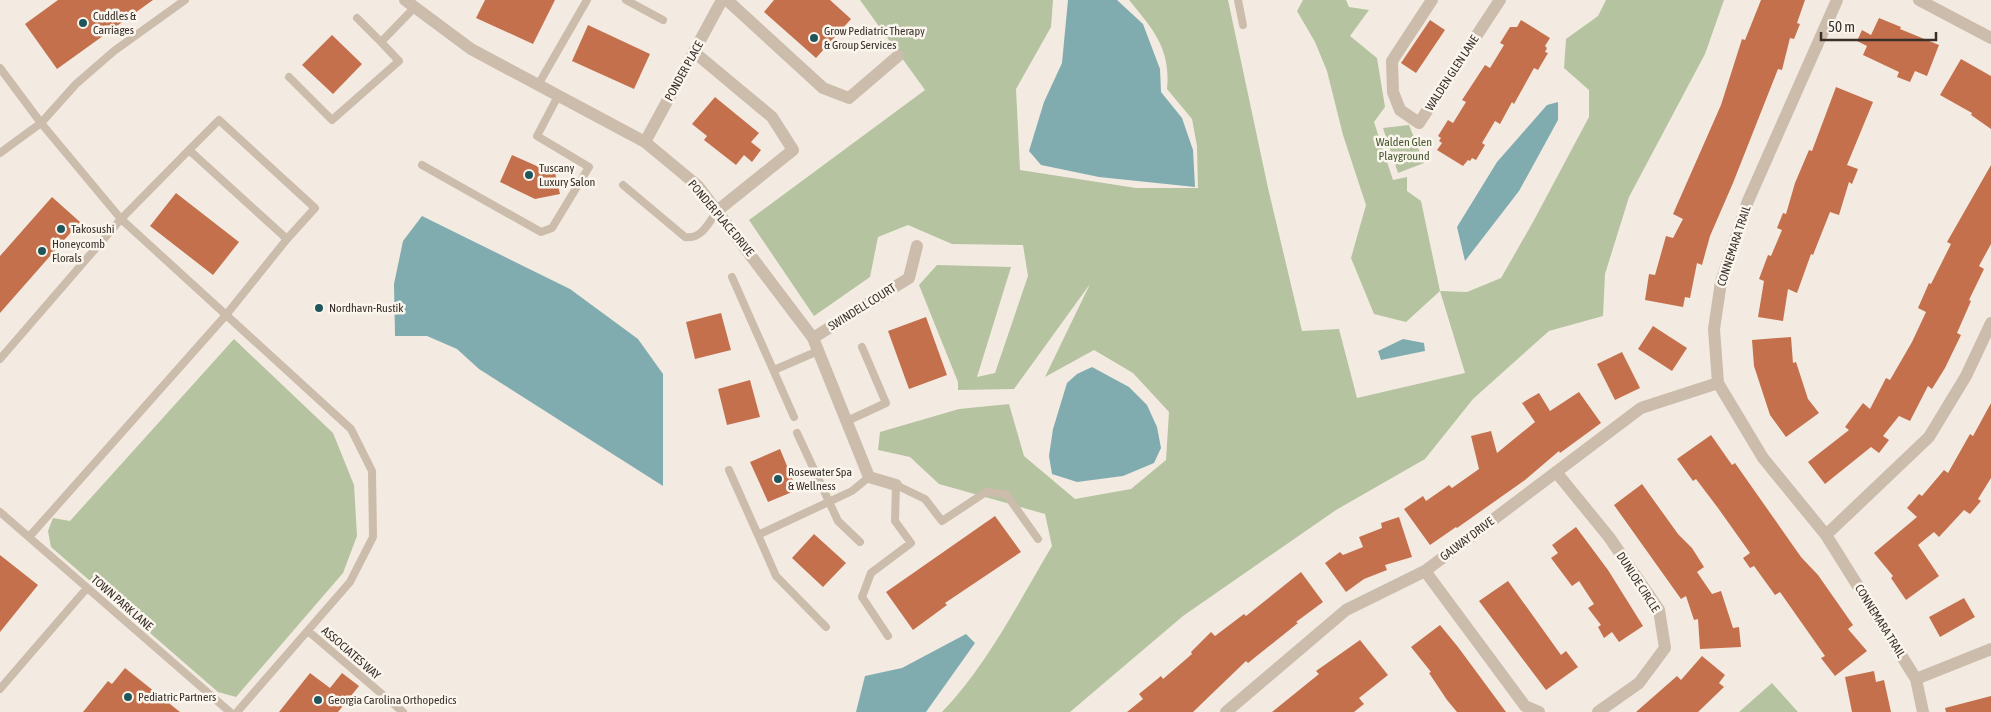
<svg xmlns="http://www.w3.org/2000/svg" width="1991" height="712" font-family="'Asap Condensed',sans-serif">
	<style>
		.green { fill: #b5c3a0 }
		.water { fill: #80acb0 }
		.building { fill: #c5704d }
		.lines { fill: none; stroke-linecap: round; stroke-linejoin: round }
		.service { stroke: #ccbcac; stroke-width: 8 }
		.minor { stroke: #ccbcac; stroke-width: 12 }
		.poi-dot { fill: #20555c; stroke: #faf5ed; stroke-width: 2 }
		.labels { text-anchor: middle; stroke-width: 5; stroke-linejoin: round; paint-order: stroke }
		.poi-label { font-size: 12px; fill: #3a302b; stroke: #faf5ed; text-anchor: start }
		.street-label { font-size: 12px; fill: #3a302b; stroke: #faf5ed }
		.park-label { font-size: 12px; fill: #47582f; stroke: #faf5ed }
	</style>
	<rect width="100%" height="100%" fill="#f3ebe1"/>
	<path class="green" d="M860 0H1053L1051 27 1016 89 1020 170 1136 188H1198L1197 146 1192 119 1167 89C1171 49 1153 29 1129 0H1228L1268 188 1302 331 1339 329 1357 398 1465 373 1440 291 1406 322 1374 314 1351 258 1366 205 1343 135 1327 71 1315 42 1297 11 1303 0H1346L1349 7 1369 10 1350 36 1377 58 1385 107 1374 122 1393 180 1407 177V191L1421 201 1440 291 1467 292 1501 278 1533 222 1589 117V90L1564 68 1566 39 1598 16 1606 0H1724L1705 54 1629 197 1605 274 1603 316 1549 331 1473 399 1425 459 1336 510 1183 616 1070 712H942C988 664 1018 603 1052 546L1045 514 939 484 910 457 878 450 880 432 959 409 1009 404 1024 456 1075 499 1131 489 1166 460 1169 412 1133 373 1094 350 1045 377 1090 284 1014 389 958 390V382L919 285 937 265 1011 267 977 377 995 373 1028 276 1023 245 952 244 908 225 878 237 870 277 814 316 749 220 925 90Z
		M1409 125 1424 163 1398 173 1383 128Z
		M234 339 333 433 354 485 357 536 343 573 236 697 218 692 51 547 48 531 53 518 70 521Z
		M1772 683 1798 712H1739Z"/>
	<path class="water" d="M1068 0H1117L1143 24 1160 69 1161 92 1182 118 1193 150 1195 187 1099 177 1041 165 1029 151 1044 102 1062 63Z
		M1558 102V120L1519 191 1465 261 1457 227 1497 162 1547 105Z
		M422 216 570 289 638 339 663 374V486L479 369 457 349 427 336H395L394 284 403 241Z
		M1403 339 1424 343 1425 351 1381 360 1378 351Z
		M1092 367 1129 387 1147 405 1157 427 1161 448 1154 463 1123 476 1077 482 1052 474 1049 456 1053 429 1067 383 1077 374Z
		M966 634 975 643 926 712H856L865 676 902 668Z"/>
	<path class="building" d="M58 0H153L57 69 25 24Z
		M485 0H555L533 44 476 18Z
		M774 0H830L851 19 816 58 764 12Z
		M1761 0H1805L1797 23 1800 24 1794 39 1790 38 1782 70 1778 69 1733 183 1710 236 1702 265 1697 263 1690 298 1685 297 1683 307 1645 300 1649 274 1655 275 1666 236 1673 238 1683 219 1673 214 1721 105 1742 39 1745 40Z
		M1879 18 1901 27 1900 29 1939 45 1927 76 1915 71 1910 82 1897 77 1899 72 1863 55 1867 46 1857 41 1862 30 1871 35Z
		M1430 20 1445 30 1416 73 1401 63Z
		M1521 20 1550 38 1545 46 1547 48 1545 52 1548 53 1538 70 1534 68 1514 104 1512 102 1500 124 1495 121 1482 143 1485 145 1476 160 1472 158 1470 161 1468 160 1463 166 1437 150 1442 143 1439 141 1441 138 1438 136 1448 120 1453 123 1466 102 1462 100 1485 65 1490 68 1504 45 1500 43 1510 27H1517Z
		M588 25 650 54 634 89 572 61Z
		M332 35 362 64 333 94 302 65Z
		M1961 59 1991 76V129L1971 115 1972 113 1940 95Z
		M1836 87 1873 102 1847 165 1858 169 1852 184 1849 182 1839 215 1830 212 1813 255 1811 254 1797 293 1788 289 1783 321 1758 317 1764 281 1759 279 1768 255 1771 256 1782 230 1777 228 1783 213 1786 214 1795 183 1809 150 1812 151Z
		M715 97 759 133 751 142 761 150 752 162 744 155 736 165 704 140 707 136 692 124Z
		M512 155 539 167 553 164 560 194 535 199 500 182Z
		M1991 165V244L1979 266 1984 269 1969 300 1971 301 1957 333 1961 335 1945 368 1932 389 1928 386 1910 421 1899 416 1883 436 1889 440 1879 453 1871 447 1825 484 1808 462 1849 430 1845 427 1863 403 1870 409 1886 378 1890 380 1912 342 1926 312 1918 308 1929 283 1931 284 1951 244 1947 242Z
		M176 193 239 242 213 275 150 226Z
		M52 197 80 222 0 313V256Z
		M721 313 731 350 695 359 686 322Z
		M926 317 947 375 909 389 888 331Z
		M1653 326 1687 348 1672 371 1638 349Z
		M1791 337 1793 363 1796 362 1808 399 1819 413 1786 437 1770 415 1754 366 1752 340Z
		M1622 352 1640 388 1615 400 1597 364Z
		M750 380 760 417 727 425 718 389Z
		M1579 392 1601 423 1560 453 1559 451 1525 480 1457 528 1456 527 1430 545 1404 509 1423 496 1426 501 1449 485 1452 488 1479 469 1471 436 1491 431 1497 453 1535 422 1522 403 1539 393 1550 411Z
		M1991 403V478L1978 499 1981 501 1970 514 1964 510 1939 537 1934 532 1918 545 1939 576 1906 600 1891 578 1893 576 1874 553 1917 517 1907 508 1919 494 1922 496 1944 470 1948 473 1970 434 1973 436Z
		M1711 435 1732 465 1735 463 1801 557 1818 575 1853 625 1848 629 1867 651 1835 676 1821 658 1825 656 1780 592 1775 595 1754 566 1750 568 1743 558 1750 553 1718 508 1696 479 1693 481 1677 459Z
		M780 449 797 490 768 502 750 462Z
		M1642 484 1678 534 1692 548 1704 567 1697 572 1712 594 1721 591 1733 628 1739 627 1741 647 1700 649 1698 619 1694 620 1686 596 1681 599 1614 505Z
		M995 516 1021 552 945 603 947 605 913 630 886 592Z
		M1399 517 1412 557 1385 565 1387 570 1364 579 1346 592 1325 563 1340 552 1343 555 1363 547 1359 537 1382 528 1381 523Z
		M1576 527 1608 570 1643 626 1619 642 1612 632 1604 638 1598 627 1601 625 1588 608 1594 604 1579 581 1572 586 1551 558 1558 553 1552 545Z
		M814 534 846 563 823 587 792 558Z
		M0 555 38 585 0 632Z
		M1301 572 1323 602 1296 622 1298 623 1248 663 1246 661 1193 712H1127L1143 699 1139 694 1161 676 1163 679 1192 654 1191 652 1211 632 1215 636 1244 614 1246 616Z
		M1508 581 1561 655 1566 651 1578 667 1546 690 1479 601Z
		M1964 598 1975 617 1940 637 1929 617Z
		M1440 625 1458 647 1506 712H1457L1447 700 1429 673 1431 672 1411 647Z
		M1360 640 1388 675 1359 698 1364 704 1354 712H1272L1319 674 1316 671Z
		M1702 656 1725 675 1719 683 1724 687 1698 712H1636L1677 676 1681 680Z
		M125 668 180 712H83L108 681 112 684Z
		M1874 671 1876 682 1884 680 1891 712H1852L1845 677Z
		M310 673 330 688 342 673 359 686 338 712H279Z
		M1991 696V712H1946L1945 708Z"/>
	<g class="lines">
		<path class="service" d="M626 0 663 20
			M1238 0 1243 25
			M357 18 381 42
			M0 68 41 123 121 219 351 429 372 471 373 537 350 582 237 712
			M289 77 332 120 399 61 381 42 414 8
			M538 85 587 0
			M0 153 41 123 76 84 114 51 185 0
			M422 165 541 232 552 228 589 167 537 136 558 96
			M623 185 685 237C701 240 709 223 717 211
			M732 277 794 417
			M0 359 121 219 189 150
			M774 370 818 351
			M847 421 886 403 862 347
			M797 433 838 521 860 542
			M729 470 758 535
			M0 512 230 712
			M29 537 226 315 287 239 189 150 219 120 315 208 287 239
			M826 627 776 576 758 535 852 491 869 477
			M308 631 403 712
			M888 636 862 597 871 573 911 543 895 521 896 485 925 499 942 521 986 492 1006 494 1038 539
			M0 689 87 588"/>
		<path class="minor" d="M405 0 471 49 645 142 698 186 813 338 869 477 896 485
			M727 0 823 88 849 98 898 56
			M1432 0 1392 61 1393 92 1400 110 1419 123 1500 0
			M1837 0 1748 201 1721 282 1714 329 1718 383 1763 458 1826 535 1916 679 1923 712
			M1919 0 1991 38
			M694 52 772 117 793 150 717 211
			M645 142 722 0
			M813 338 909 278 917 246
			M1556 472 1609 537 1659 610 1665 648 1639 683 1598 712
			M1826 535 1929 437 1966 376 1991 323
			M1425 571 1525 706 1539 712
			M1916 679 1991 649
			M1226 712 1346 610 1425 571 1641 408 1718 383"/>
	</g>
	<g class="poi-dot">
		<circle cx="83" cy="23" r="5"/>
		<circle cx="814" cy="38" r="5"/>
		<circle cx="529" cy="175" r="5"/>
		<circle cx="61" cy="229" r="5"/>
		<circle cx="42" cy="251" r="5"/>
		<circle cx="319" cy="308" r="5"/>
		<circle cx="778" cy="479" r="5"/>
		<circle cx="128" cy="697" r="5"/>
		<circle cx="318" cy="700" r="5"/>
	</g>
	<g class="labels">
		<g class="poi-label">
			<text x="93" y="20">Cuddles &amp;<tspan x="93" dy="14">Carriages</tspan></text>
			<text x="824" y="35">Grow Pediatric Therapy<tspan x="824" dy="14">&amp; Group Services</tspan></text>
			<text x="539" y="172">Tuscany<tspan x="539" dy="14">Luxury Salon</tspan></text>
			<text x="71" y="233">Takosushi</text>
			<text x="52" y="248">Honeycomb<tspan x="52" dy="14">Florals</tspan></text>
			<text x="329" y="312">Nordhavn-Rustik</text>
			<text x="788" y="476">Rosewater Spa<tspan x="788" dy="14">&amp; Wellness</tspan></text>
			<text x="138" y="701">Pediatric Partners</text>
			<text x="328" y="704">Georgia Carolina Orthopedics</text>
		</g>
		<g class="street-label">
			<text transform="translate(684 71) rotate(-61)" y="4">PONDER PLACE</text>
			<text transform="translate(1452 73) rotate(-57)" y="4">WALDEN GLEN LANE</text>
			<text transform="translate(721 218) rotate(50)" y="4">PONDER PLACE DRIVE</text>
			<text transform="translate(1734 246) rotate(-72)" y="4">CONNEMARA TRAIL</text>
			<text transform="translate(862 307) rotate(-32)" y="4">SWINDELL COURT</text>
			<text transform="translate(1467 539) rotate(-37)" y="4">GALWAY DRIVE</text>
			<text transform="translate(1638 582) rotate(57)" y="4">DUNLOE CIRCLE</text>
			<text transform="translate(122 603) rotate(41)" y="4">TOWN PARK LANE</text>
			<text transform="translate(1880 621) rotate(58)" y="4">CONNEMARA TRAIL</text>
			<text transform="translate(351 653) rotate(41)" y="4">ASSOCIATES WAY</text>
		</g>
		<g class="park-label">
			<text x="1404" y="146">Walden Glen<tspan x="1404" dy="14">Playground</tspan></text>
		</g>
	</g>
	<path d="M1821 32v8h115v-8" fill="none" stroke="#3a302b" stroke-width="2.5"/>
	<text x="1828" y="32" font-size="15" fill="#3a302b" stroke="#faf5ed" stroke-width="4" paint-order="stroke">50 m</text>
</svg>
